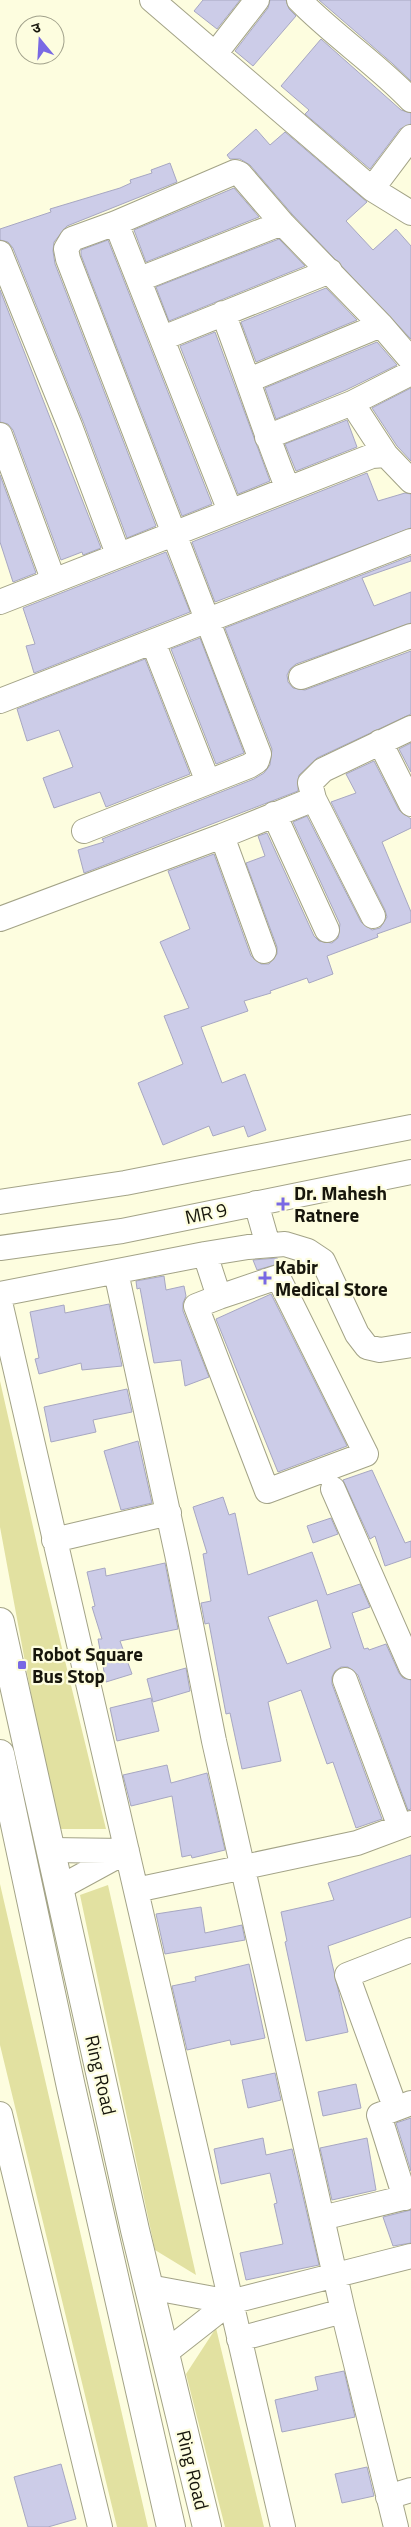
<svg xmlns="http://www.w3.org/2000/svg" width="411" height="2527" font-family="'Titillium Web','Noto Sans Devanagari',sans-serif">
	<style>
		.green { fill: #e2e1a1 }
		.building { fill: #cccce8; stroke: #a7a7c2; fill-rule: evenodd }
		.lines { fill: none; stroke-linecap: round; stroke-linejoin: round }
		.minor-casing { stroke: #a3a387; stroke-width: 26 }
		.major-casing { stroke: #a3a387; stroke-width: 30 }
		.minor { stroke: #fff; stroke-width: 24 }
		.major { stroke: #fff; stroke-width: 28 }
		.poi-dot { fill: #7969e4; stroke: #fdfddf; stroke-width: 2 }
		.labels { text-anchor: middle; stroke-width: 4.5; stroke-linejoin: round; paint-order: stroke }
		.poi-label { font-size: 19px; font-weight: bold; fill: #17160c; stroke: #fdfddf; text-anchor: start }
		.street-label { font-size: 19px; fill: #17160c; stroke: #fdfddf }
	</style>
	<rect width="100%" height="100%" fill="#fdfddf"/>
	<path class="green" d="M0 1381 41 1562 106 1829H56L0 1527Z
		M0 1884 148 2527H117L0 2045Z
		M108 1885 196 2275 155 2250 80 1895Z
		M216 2328 264 2527H225L186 2374Z"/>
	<path class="building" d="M203 0H240L217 29 194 11Z
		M270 0H286L289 9 296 16 253 66 235 51 268 8Z
		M319 0H411V81L393 64Z
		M321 39 401 110 411 113V124L400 129 370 169 305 114 309 110 281 86Z
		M256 129 270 145 285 132 367 202 346 221 373 250 396 229 411 246V339L292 214 250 165 240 159H230L227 155Z
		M170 163 177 182 67 226 54 242 53 251 55 264 156 526 127 538 83 421 13 248 8 242 0 240V229L51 212 50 209 120 188 131 183 130 180 152 173 151 170Z
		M234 188 259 217 146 262 134 230Z
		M279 239 305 266 169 321 156 287Z
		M108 240 212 504 182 516 81 255V250Z
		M326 288 357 320 256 362 241 322Z
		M0 290 101 548 83 555 82 552 61 560 13 430 8 424 0 422Z
		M215 332 270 481 238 494 180 346Z
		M377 342 397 365 346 390 276 419 265 388Z
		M411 388V461L397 446 372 408Z
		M347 420 357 447 296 471 285 444Z
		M367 473 378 501 405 493 411 494V528L215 602 192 542Z
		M0 475 36 573 13 582 0 542Z
		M166 552 190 612 34 673 26 646 35 644 23 608Z
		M411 556V561L362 578 374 606 411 592V623L296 664 290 669 287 675 288 682 293 688 305 690 411 651V714L317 758 299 775 298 791 84 873 78 850 104 842 102 839 254 779 264 773 270 765 272 749 225 628Z
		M200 638 244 753 216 764 171 649Z
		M145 659 190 774 106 807 100 792 54 808 43 778 73 767 59 730 27 741 17 709Z
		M411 743V772L399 749Z
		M374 761 399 810 411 819V828L382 842 411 912V922L377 934 378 937 327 956 333 974 309 983 307 978 270 991 271 993 244 1001 248 1011 201 1027 222 1083 245 1074 266 1130 248 1137 244 1126 213 1136 209 1126 163 1145 138 1083 183 1064 164 1016 189 1008 160 942 190 929 168 871 214 854 251 956 261 964H269L277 954V947L246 863 265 856 258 836 267 833 314 936 319 941 332 943 338 938 340 924 293 822 307 816 361 922 372 930 380 928 387 917 385 910 331 802 356 793 346 774Z
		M277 1258 278 1264 257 1270 253 1260Z
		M164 1276 166 1290 184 1286 186 1296 183 1303V1311L209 1377 185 1386 181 1360 154 1363 140 1288 137 1289 136 1281Z
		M271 1294 347 1446 278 1472 216 1319Z
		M109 1304 122 1366 82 1370 81 1363 39 1374 35 1359 39 1358 30 1312 64 1305 65 1313Z
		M127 1389 132 1412 93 1420 96 1432 51 1442 44 1407Z
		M138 1441 152 1503 121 1510 104 1451Z
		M372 1470 405 1543 411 1541V1557L385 1566 375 1536 370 1539 343 1480Z
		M223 1497 229 1515 235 1513 248 1575 312 1552 327 1595 360 1584 370 1607 352 1613 364 1649 368 1648 369 1650 386 1644 399 1673 403 1678 411 1680V1809L408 1810 358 1675 348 1667H341L335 1671 332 1677V1684L382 1819 356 1828 333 1762 327 1764 301 1690 268 1702 281 1761 242 1769 230 1713 226 1714 209 1623 205 1624 201 1603 211 1601 203 1554 207 1553 193 1507ZM317 1600 331 1648 287 1664 268 1617Z
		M331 1518 338 1534 313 1543 307 1526Z
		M165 1563 178 1629 120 1641 132 1674 106 1682 98 1639H102L92 1607 95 1606 87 1572 105 1568 106 1576Z
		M186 1668 190 1691 153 1702 147 1679Z
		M151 1698 159 1731 117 1741 110 1708Z
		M167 1765 171 1783 207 1773 225 1850 192 1858 191 1855 182 1857 172 1796 131 1806 123 1775Z
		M411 1855V1917L328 1946 348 2032 306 2041 285 1942 287 1941 281 1912 334 1900 328 1883Z
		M201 1907 205 1933 242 1925 245 1940 165 1954 156 1914Z
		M249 1964 265 2038 231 2045 230 2040 187 2050 172 1986 196 1981 195 1977Z
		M275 2073 281 2100 248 2108 242 2080Z
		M356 2084 361 2108 323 2116 318 2092Z
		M411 2118V2171L396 2123Z
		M263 2138 266 2155 292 2149 319 2265 246 2280 240 2253 283 2244 274 2204 277 2203 270 2173 221 2184 214 2149Z
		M367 2138 376 2190 332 2200 320 2148Z
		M411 2210V2243L393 2246 383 2217Z
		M344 2371 355 2417 282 2432 275 2400 318 2390 315 2377Z
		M61 2464 76 2519 48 2527H28L14 2477Z
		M367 2467 374 2496 342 2503 335 2474Z"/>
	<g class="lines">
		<defs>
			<path id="minor" d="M152 0 372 189 411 213
				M299 0C334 36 377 64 411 100
				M215 54 257 0
				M372 189 411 137
				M116 223 230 511
				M0 253 70 426 118 554
				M140 279 282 223
				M223 313C246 372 264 431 288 489
				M163 338 330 271
				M249 380 381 325
				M352 403 386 455
				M0 435 53 579
				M267 437 352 403 411 373
				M0 602 372 456 386 455 411 481
				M153 642 208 782
				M301 677 411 636
				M0 701 411 541
				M380 742 411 804
				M274 814 327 930
				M84 831 249 766 257 761 259 754 68 259 66 249 72 239 116 223 235 172 240 174 282 223 381 325 411 360
				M222 836 264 951
				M373 916 314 799 310 783 323 770 411 728
				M0 919 222 836 314 799
				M0 1202 125 1183 411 1127
				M256 1203 268 1245
				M0 1248 122 1231 411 1172
				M205 1254 219 1297 196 1306 267 1491 366 1454 278 1277 219 1297
				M116 1272 177 1554 214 1741 343 2311 396 2527
				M0 1294 205 1254 248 1247 285 1244 308 1251 323 1261 357 1334 367 1347 380 1350 411 1345
				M0 1302 283 2527
				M333 1489 411 1667
				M54 1540 169 1513
				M345 1680 400 1827
				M51 1850 125 1851
				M59 1888 127 1851
				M136 1890 357 1843 411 1823
				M391 2096 347 1975 411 1950
				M0 2114 100 2527
				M405 2198 379 2115 411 2103
				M322 2218 411 2196
				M149 2287 230 2302
				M239 2339 343 2311
				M165 2353 230 2302 411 2256
				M388 2497 411 2490"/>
			<path id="major" d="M0 1622 135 2230 207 2527
				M0 1754 71 2087 171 2527"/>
		</defs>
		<use href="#minor" class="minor-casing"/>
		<use href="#major" class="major-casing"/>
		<use href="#minor" class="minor"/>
		<use href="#major" class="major"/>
	</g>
	<g class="poi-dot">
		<path d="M280.5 1196.5h5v5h5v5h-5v5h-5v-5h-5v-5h5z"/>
		<path d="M262.5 1270.5h5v5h5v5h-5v5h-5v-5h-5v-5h5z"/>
		<rect x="17" y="1660" width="10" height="10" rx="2.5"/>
	</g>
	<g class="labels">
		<g class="poi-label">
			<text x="294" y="1200">Dr. Mahesh<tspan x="294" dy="22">Ratnere</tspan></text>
			<text x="275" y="1274">Kabir<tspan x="275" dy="22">Medical Store</tspan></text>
			<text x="32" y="1661">Robot Square<tspan x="32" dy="22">Bus Stop</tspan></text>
		</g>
		<g class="street-label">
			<text transform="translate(206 1213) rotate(-12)" y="7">MR 9</text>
			<text transform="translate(101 2075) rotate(77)" y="7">Ring Road</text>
			<text transform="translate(193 2470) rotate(76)" y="7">Ring Road</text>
		</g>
	</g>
	<g transform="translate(40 40) rotate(342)"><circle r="24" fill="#fdfddf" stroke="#a1a18b"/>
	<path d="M0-4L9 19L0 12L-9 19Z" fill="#7969e4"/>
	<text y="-8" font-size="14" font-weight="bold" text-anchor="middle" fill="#17160c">उ</text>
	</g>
</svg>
